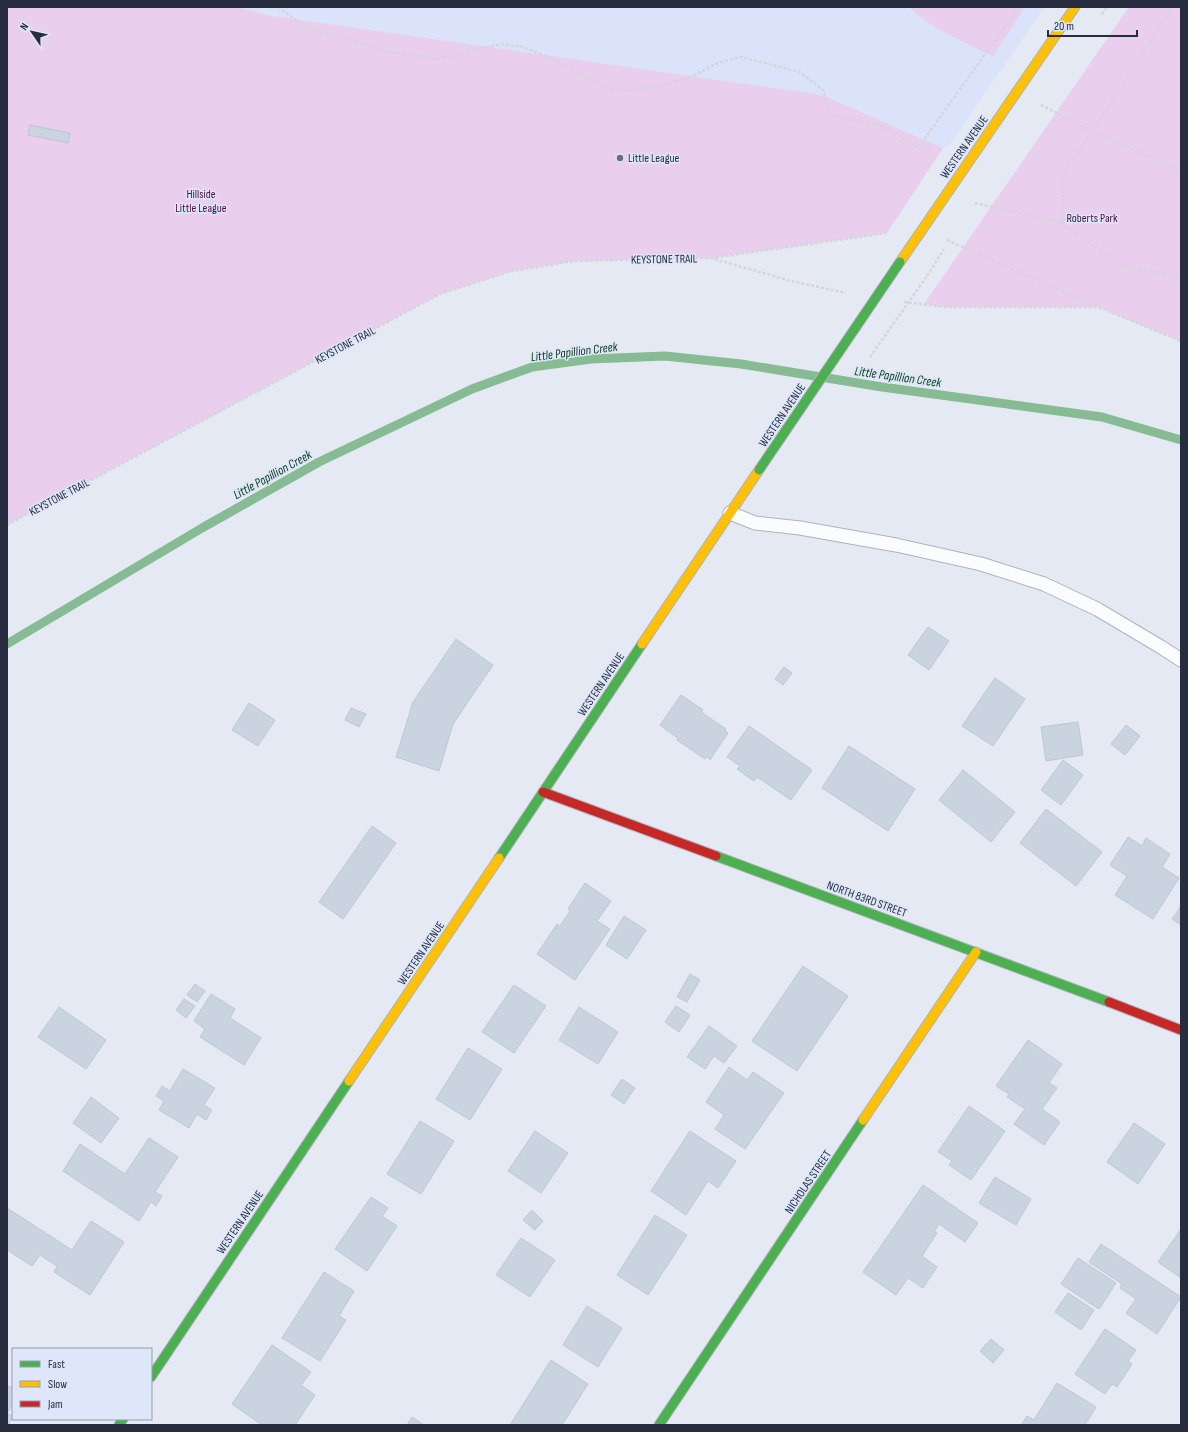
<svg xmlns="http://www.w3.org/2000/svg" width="1188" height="1432" font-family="'Sofia Sans Condensed',sans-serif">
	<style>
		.built { fill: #dae3f9 }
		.green { fill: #e9ceee }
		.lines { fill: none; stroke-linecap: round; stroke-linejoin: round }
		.stream { stroke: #86bb94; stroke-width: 9 }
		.building { fill: #cad4e0; stroke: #bec7d3 }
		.lane-casing { stroke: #aeb3bf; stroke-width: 15 }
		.fast-casing { stroke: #aeb3bf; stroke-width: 11 }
		.slow-casing { stroke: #aeb3bf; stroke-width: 11 }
		.jam-casing { stroke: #aeb3bf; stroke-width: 11 }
		.path { stroke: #d5d6da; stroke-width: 2.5; stroke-dasharray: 3 2; stroke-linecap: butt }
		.lane { stroke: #fbfcfd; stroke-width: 13 }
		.fast { stroke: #4caf50; stroke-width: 9 }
		.slow { stroke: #ffc107; stroke-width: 9 }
		.jam { stroke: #c62828; stroke-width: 9 }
		.fast-bridge-casing { stroke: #aeb3bf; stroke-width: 11; stroke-linecap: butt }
		.path-bridge { stroke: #d5d6da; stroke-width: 2.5; stroke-dasharray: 3 2; stroke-linecap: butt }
		.fast-bridge { stroke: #4caf50; stroke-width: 9 }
		.poi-dot { fill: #696f7e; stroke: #dee6f9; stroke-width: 1.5 }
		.labels { text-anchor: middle; stroke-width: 3; stroke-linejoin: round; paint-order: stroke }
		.street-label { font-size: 12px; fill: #272d3f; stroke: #dee6f9 }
		.poi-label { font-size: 12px; fill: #272d3f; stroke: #dee6f9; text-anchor: start }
		.park-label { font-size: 12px; fill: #490e49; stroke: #dee6f9 }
		.water-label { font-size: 13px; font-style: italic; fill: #073f18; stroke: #dee6f9 }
	</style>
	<rect width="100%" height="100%" fill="#e4e9f3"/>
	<path class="built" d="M237 7H1044L949 146 943 148 822 95 266 15Z"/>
	<path class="green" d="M7 7H237L266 15 822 95 943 148 887 233 711 258 574 261 508 272 440 294 7 525Z
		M909 7H1025L993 56C964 42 933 30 909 7Z
		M1129 7H1181V341L1098 307H944L924 304Z"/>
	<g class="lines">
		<path class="stream" d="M7 644 202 528 319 462 472 389 532 367 591 359 665 356 741 364 882 387 1102 417 1181 440"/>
	</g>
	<path class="building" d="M30 125 70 133 68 143 28 135Z
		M928 627 949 641 929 670 908 655Z
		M456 639 493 665 453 724 439 771 396 757 413 702Z
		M784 667 792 673 783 685 775 679Z
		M995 678 1025 699 993 746 962 726Z
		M681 695 703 710 701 712 726 729 725 730 728 733 710 760 707 756 705 759 677 740 679 739 660 725Z
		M249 703 275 720 258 746 232 730Z
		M351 708 366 714 359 727 345 720Z
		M1078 722 1083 755 1046 761 1041 727Z
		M1126 725 1140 736 1125 755 1111 744Z
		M749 726 812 770 791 800 757 777 754 781 737 769 740 766 727 757Z
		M849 746 915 789 888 831 822 788Z
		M1063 760 1083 775 1061 805 1041 790Z
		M963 770 1015 812 991 842 939 800Z
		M1046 809 1102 852 1076 886 1020 843Z
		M372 826 396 843 343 919 319 902Z
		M1128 837 1142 846 1146 838 1170 854 1162 867 1179 878 1153 919 1115 895 1127 876 1110 865Z
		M585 883 611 901 597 921 610 929 575 980 537 954 557 924 560 926 570 911 568 909Z
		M1181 906V925L1172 919Z
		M624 916 646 930 627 959 606 945Z
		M803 966 848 996 797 1071 752 1041Z
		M690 974 700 980 687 1002 677 997Z
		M195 984 205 991 197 1002 187 995Z
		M514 985 546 1006 514 1053 482 1032Z
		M211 994 235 1009 230 1018 261 1038 244 1065 200 1037 205 1029 194 1021Z
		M184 999 195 1006 186 1018 176 1010Z
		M676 1006 690 1015 679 1032 665 1022Z
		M59 1007 106 1040 86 1069 38 1037Z
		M579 1007 618 1032 598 1064 559 1040Z
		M709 1026 737 1046 724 1063 714 1056 705 1069 687 1057Z
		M1028 1040 1062 1064 1049 1083 1057 1088 1042 1109 1060 1122 1044 1145 1014 1124 1025 1109 1007 1097 1009 1094 996 1086Z
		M468 1048 502 1069 470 1120 436 1099Z
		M729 1067 747 1080 753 1072 784 1093 745 1149 715 1129 724 1115 706 1102Z
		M183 1069 215 1088 204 1105 212 1110 206 1120 197 1114 189 1128 159 1110 164 1101 156 1096 162 1086 170 1091Z
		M622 1079 635 1088 624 1104 611 1095Z
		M91 1097 119 1118 101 1143 73 1123Z
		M969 1106 1005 1131 971 1180 949 1165 952 1161 938 1152Z
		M420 1121 454 1141 421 1194 387 1174Z
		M1134 1123 1165 1144 1138 1184 1107 1162Z
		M535 1131 568 1153 541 1193 508 1171Z
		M690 1131 736 1161 718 1188 708 1181 686 1215 651 1191Z
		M149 1138 178 1157 155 1192 162 1196 156 1206 151 1202 139 1221 63 1171 80 1144 125 1174Z
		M995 1177 1031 1199 1016 1225 979 1203Z
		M923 1185 978 1223 965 1242 939 1224 934 1232 937 1233 922 1256 937 1267 923 1288 908 1278 896 1295 863 1272Z
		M371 1197 388 1208 382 1216 397 1226 367 1271 335 1249Z
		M7 1208 72 1250 91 1221 124 1242 90 1295 54 1272 57 1266 40 1255 32 1266 7 1250Z
		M532 1210 543 1221 535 1230 523 1220Z
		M655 1215 687 1235 648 1295 617 1275Z
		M1181 1229V1278L1158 1262Z
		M521 1238 555 1260 530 1297 496 1275Z
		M1101 1244 1181 1297 1157 1334 1126 1313 1136 1299 1120 1288 1122 1284 1089 1262Z
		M1078 1258 1116 1283 1099 1309 1061 1284Z
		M324 1272 354 1291 339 1316 346 1320 320 1361 282 1338Z
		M1068 1293 1094 1310 1081 1330 1055 1312Z
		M587 1306 622 1328 598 1367 563 1345Z
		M1105 1329 1136 1350 1128 1361 1132 1364 1117 1387 1112 1384 1105 1394 1075 1374Z
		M991 1339 1004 1350 993 1363 980 1351Z
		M272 1345 311 1372 301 1385 315 1395 295 1425H262L232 1404Z
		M551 1360 588 1384 562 1425H510Z
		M1057 1383 1096 1407 1085 1425H1021L1027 1416 1034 1420Z
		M7 1385 13 1389V1404L7 1413 13 1417 8 1425H7Z
		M412 1417 424 1425H407Z"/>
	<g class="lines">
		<defs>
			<path id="lane" d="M730 513 755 523 800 528 896 545 981 564 1044 584 1097 609 1161 647 1181 660"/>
			<path id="fast" d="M716 856 1109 1002
				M499 858 642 644
				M151 1377 349 1081
				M119 1425 123 1419
				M659 1425 863 1120"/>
			<path id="slow" d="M900 262 1075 7
				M642 644 759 470
				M349 1081 499 858
				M863 1120 976 952"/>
			<path id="jam" d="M543 792 716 856
				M1109 1002 1181 1030"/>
		</defs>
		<use href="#lane" class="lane-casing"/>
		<use href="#fast" class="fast-casing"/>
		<use href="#slow" class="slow-casing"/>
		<use href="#jam" class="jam-casing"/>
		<path class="path" d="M278 7 306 27 385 51 436 59 464 54 488 47 502 44 524 47 559 62 594 82 616 91 654 87 688 78 718 63 741 57 800 72 824 91 829 115 878 125 902 137 918 148 1019 7
			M1102 14 1107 7
			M1041 105 1092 131 1181 171
			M975 203 1062 223 1123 267 1181 277
			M1062 223 1063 174 1092 131 1173 7
			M947 240 1096 306
			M711 258 887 233
			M927 276 944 249
			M904 302 944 307H1098L1181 341
			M7 525 440 294 508 272 574 261 711 258 791 281 846 293"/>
		<use href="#lane" class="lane"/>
		<use href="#fast" class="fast"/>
		<use href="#slow" class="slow"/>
		<use href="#jam" class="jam"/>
		<defs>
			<path id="fast-bridge" d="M759 470 900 262"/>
		</defs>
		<use href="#fast-bridge" class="fast-bridge-casing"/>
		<path class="path-bridge" d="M870 357 927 276"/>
		<use href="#fast-bridge" class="fast-bridge"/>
	</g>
	<circle class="poi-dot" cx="620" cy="158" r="4"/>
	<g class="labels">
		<g class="street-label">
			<text transform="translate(964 147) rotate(-55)" y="4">WESTERN AVENUE</text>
			<text transform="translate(664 259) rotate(-1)" y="4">KEYSTONE TRAIL</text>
			<text transform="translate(345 345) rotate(-28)" y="4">KEYSTONE TRAIL</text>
			<text transform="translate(782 415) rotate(-56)" y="4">WESTERN AVENUE</text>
			<text transform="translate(59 497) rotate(-28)" y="4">KEYSTONE TRAIL</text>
			<text transform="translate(601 684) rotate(-56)" y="4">WESTERN AVENUE</text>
			<text transform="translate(867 899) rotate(20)" y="4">NORTH 83RD STREET</text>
			<text transform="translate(421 953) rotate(-56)" y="4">WESTERN AVENUE</text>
			<text transform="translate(808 1182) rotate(-56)" y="4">NICHOLAS STREET</text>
			<text transform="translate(240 1222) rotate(-56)" y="4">WESTERN AVENUE</text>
		</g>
		<g class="poi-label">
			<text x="628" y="162">Little League</text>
		</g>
		<g class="park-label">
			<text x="201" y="198">Hillside<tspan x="201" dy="14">Little League</tspan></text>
			<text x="1092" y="222">Roberts Park</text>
		</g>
		<g class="water-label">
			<text transform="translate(574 351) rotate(-7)" y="5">Little Papillion Creek</text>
			<text transform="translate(898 376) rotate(8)" y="5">Little Papillion Creek</text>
			<text transform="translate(272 474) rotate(-29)" y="5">Little Papillion Creek</text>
		</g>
	</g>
	<rect width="1188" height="1432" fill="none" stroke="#272d3f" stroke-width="16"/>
	<rect x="12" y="1348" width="140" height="72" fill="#dee6f9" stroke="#959caf"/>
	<rect x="20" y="1361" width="20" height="6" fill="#4caf50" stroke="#959caf"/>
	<text x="48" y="1368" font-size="12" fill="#272d3f">Fast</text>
	<rect x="20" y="1381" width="20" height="6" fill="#ffc107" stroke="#959caf"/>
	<text x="48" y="1388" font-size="12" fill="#272d3f">Slow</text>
	<rect x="20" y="1401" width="20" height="6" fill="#c62828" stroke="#959caf"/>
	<text x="48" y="1408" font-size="12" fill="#272d3f">Jam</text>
	<g transform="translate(32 32) rotate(304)" stroke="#dee6f9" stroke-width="3" paint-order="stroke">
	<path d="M0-3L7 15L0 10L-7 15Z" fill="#272d3f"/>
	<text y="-6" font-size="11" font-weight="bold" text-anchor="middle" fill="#272d3f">N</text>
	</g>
	<path d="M1048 30v6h89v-6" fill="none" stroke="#272d3f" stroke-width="2"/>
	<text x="1054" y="30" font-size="12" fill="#272d3f" stroke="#dee6f9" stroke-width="3" paint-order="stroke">20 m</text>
</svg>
